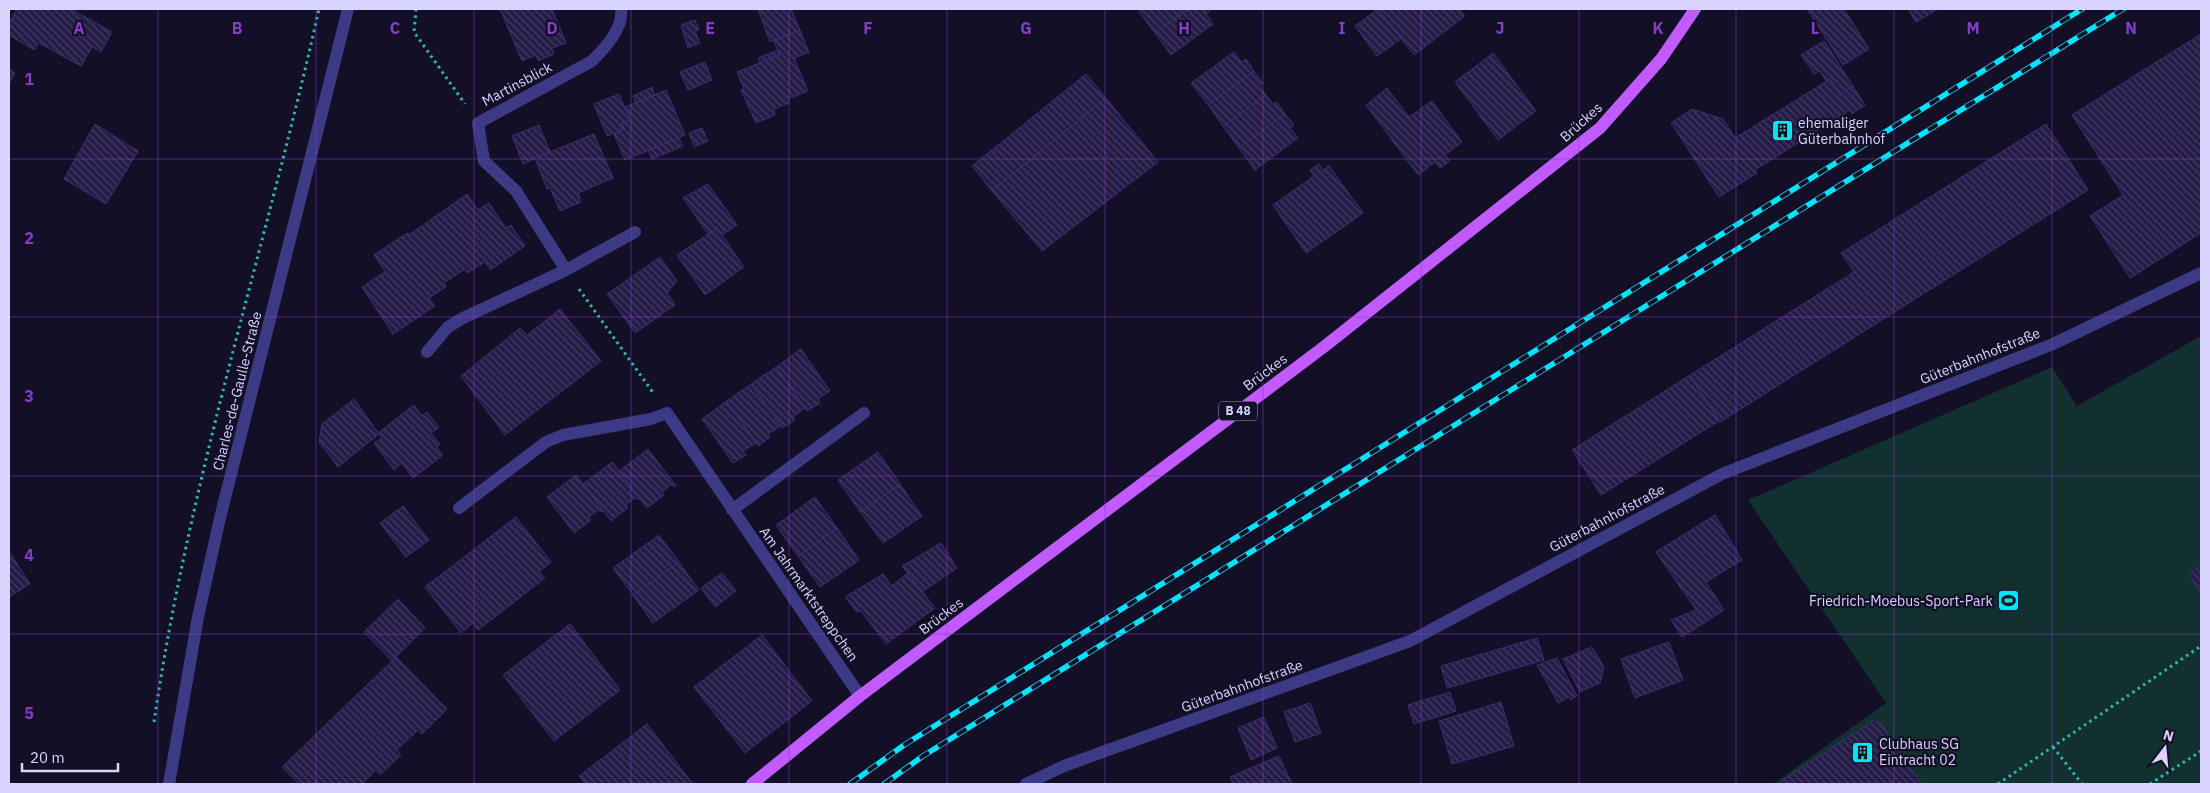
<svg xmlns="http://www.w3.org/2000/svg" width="2210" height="793" font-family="'IBM Plex Sans',sans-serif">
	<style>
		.garden { fill: #12302f }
		.building { fill: url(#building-back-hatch); stroke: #3b2d73 }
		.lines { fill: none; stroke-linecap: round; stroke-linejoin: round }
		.path { stroke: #2fb8b0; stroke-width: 3; stroke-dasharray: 2.5 4; stroke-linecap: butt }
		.minor { stroke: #3d3a85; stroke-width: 12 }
		.major { stroke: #c25bff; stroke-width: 12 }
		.rail-casing { stroke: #00e5ff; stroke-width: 5.5 }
		.rail { stroke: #130f26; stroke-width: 4; stroke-dasharray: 11; stroke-linecap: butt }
		.grid { fill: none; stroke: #843dc5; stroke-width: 1; stroke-opacity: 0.55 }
		.labels { text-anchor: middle; stroke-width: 4.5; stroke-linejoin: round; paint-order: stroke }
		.shield { fill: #130f26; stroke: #9e99be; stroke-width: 1 }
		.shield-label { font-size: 12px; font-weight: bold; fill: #d9d4ff }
		.street-label { font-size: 14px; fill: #d9d4ff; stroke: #130f26 }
		.poi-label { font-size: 14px; fill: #d9d4ff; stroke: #130f26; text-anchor: start }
		.grid-label { font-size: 16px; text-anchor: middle; font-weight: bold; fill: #843dc5; stroke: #130f26; stroke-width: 4.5; stroke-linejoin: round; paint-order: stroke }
	</style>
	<defs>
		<pattern id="building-back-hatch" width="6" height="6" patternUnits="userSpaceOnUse" patternTransform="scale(1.25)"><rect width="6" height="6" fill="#241b47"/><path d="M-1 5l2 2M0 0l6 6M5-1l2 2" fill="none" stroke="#433b63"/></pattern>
	</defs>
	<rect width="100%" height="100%" fill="#130f26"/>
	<path class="garden" d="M2201 336V784H1773L1886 703 1748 500 2052 367 2077 406Z"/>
	<path class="building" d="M17 9H71L112 32 101 52 92 47 81 66 39 43 34 50 9 35V23Z
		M500 9H552L566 43 552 48 554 54 538 61 536 55 522 61Z
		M758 9H791L800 30 770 42Z
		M1144 9H1188L1155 33 1139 12Z
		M1188 9H1208L1210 11 1206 14 1213 24 1171 55 1155 33Z
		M1378 9H1459L1465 16 1414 55Z
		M1378 9 1401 39 1377 56 1355 26Z
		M1807 9H1844L1869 49 1843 65Z
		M1908 9H1938L1916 22Z
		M695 20 699 30 695 31 700 43 688 48 681 25Z
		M800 30 809 52 794 58 808 91 788 99 789 103 774 109 775 115 756 123 741 90 744 89 737 72 780 55 774 41Z
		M2201 34V233L2130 278 2090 216 2123 195 2072 115Z
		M1824 41 1853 86 1840 95 1830 79 1826 81 1820 71 1814 74 1801 55Z
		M778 50 780 55 760 63 758 58Z
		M1234 52 1241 62 1246 59 1254 71 1208 105 1191 83Z
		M1493 53 1536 111 1498 140 1455 82Z
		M705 62 712 80 688 90 680 72Z
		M9 69 15 73 9 84Z
		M1254 71 1263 83 1259 85 1266 95 1223 126 1208 105Z
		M1086 74 1106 98 992 191 972 166Z
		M1830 79 1840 95 1853 86 1865 105 1852 114 1850 110 1755 170 1757 173 1719 197 1671 123 1692 109 1723 119 1735 138Z
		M652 87 655 95 636 103 633 96Z
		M1387 88 1409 117 1432 101 1462 142 1445 155 1450 161 1440 168 1435 162 1418 175 1366 105Z
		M666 90 685 135 625 160 614 134 624 129 622 123 630 120 625 107Z
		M619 94 630 120 622 123 624 129 607 136 594 104Z
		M1266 95 1273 104 1277 102 1285 114 1239 148 1223 126Z
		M1106 98 1158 162 1042 251 992 191Z
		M1285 114 1294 125 1290 128 1298 138 1255 170 1239 148Z
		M95 124 138 151 106 204 64 179Z
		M2046 124 2088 190 1720 422 1690 375 1854 272 1841 253Z
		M539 125 550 152 523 164 512 136Z
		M702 128 708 141 694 147 689 133Z
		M594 134 613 178 578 193 581 202 560 211 550 188 547 189 535 158Z
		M679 138 683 146 652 159 648 150Z
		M1319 164 1323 170 1329 166 1363 213 1306 253 1273 205 1314 176 1310 170Z
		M708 184 737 225 722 235 717 228 708 234 683 198Z
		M467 194 478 210 489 203 506 228 511 225 525 246 490 270 485 262 467 273 465 269 444 283 446 287 429 298 435 306 393 334 362 287 385 272 374 255 407 233 409 235Z
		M717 228 744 267 705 295 677 255Z
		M660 257 677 281 667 293 675 305 635 333 607 294Z
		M560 309 601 361 505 435 461 376 520 328 527 335Z
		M801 349 830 391 818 399 820 403 807 411 776 367Z
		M776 367 805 408 793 417 795 420 783 428 751 384Z
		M1690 375 1719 421 1601 495 1572 450Z
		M751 384 781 426 768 434 770 437 758 446 727 401Z
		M354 399 379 434 338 467 319 442 322 424Z
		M727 401 756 443 743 451 746 455 733 463 702 419Z
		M414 405 422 416 427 412 439 427 431 433 440 444 437 447 443 455 413 478 402 463 394 470 374 443 382 438 378 433Z
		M648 449 676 486 674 487 672 484 662 492 664 495 647 508 619 471Z
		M878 452 900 484 860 512 838 480Z
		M612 462 640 498 638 500 636 497 626 505 628 508 611 521 583 484Z
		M576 475 604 511 602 512 599 510 589 517 591 520 574 533 547 497Z
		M900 484 922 516 883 543 860 512Z
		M815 497 837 528 798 556 776 525Z
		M403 506 429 540 406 557 380 523Z
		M1715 515 1742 560 1706 582 1724 610 1682 637 1671 620 1696 610 1656 552Z
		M516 517 551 562 539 572 545 578 478 630 473 623 461 633 425 587Z
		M837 528 859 560 820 587 798 556Z
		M659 535 679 562 633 595 613 568Z
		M941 543 957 568 922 592 902 566Z
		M9 551 30 584 9 597Z
		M679 562 699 590 653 623 633 595Z
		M2201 566V594L2189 573Z
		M722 573 736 591 715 607 701 588Z
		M908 573 935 608 886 644 861 611 857 612 845 597 883 574 892 586Z
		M398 599 425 628 392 661 364 632Z
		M570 624 620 690 554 741 503 675Z
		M762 635 812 701 745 753 694 687Z
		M1537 638 1544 660 1447 688 1441 666Z
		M1669 642 1683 680 1635 698 1621 659Z
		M1592 647 1604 667 1600 683 1580 692 1563 659Z
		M396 657 447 709 422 734 418 730 397 750 401 755 380 775 376 770 362 784H299L282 767Z
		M1557 658 1577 696 1570 700 1569 697 1558 703 1537 665Z
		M1450 692 1456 711 1414 724 1408 705Z
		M1501 702 1514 746 1452 764 1439 721Z
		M1310 703 1321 733 1295 742 1284 712Z
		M1264 717 1277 748 1251 760 1238 728Z
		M1873 721 1880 722 1921 784H1781V781Z
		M647 724 693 784H586L579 776Z
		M1279 756 1292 784H1233L1230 777Z"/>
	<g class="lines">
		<path class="path" d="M416 9 414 32 465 104
			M579 289 654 394
			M154 722C189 480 266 247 319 9
			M2053 747 2082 784
			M1998 784 2201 646
			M2150 784 2201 751"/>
		<path class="minor" d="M566 270 516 191 484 161 478 123 592 61C605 48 624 28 621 9
			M427 352 448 327 463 318 566 270 635 232
			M459 508 546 442 563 435 651 419 667 413 860 696
			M732 510 864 413
			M169 784 198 617 220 518 348 9
			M1026 784 1064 766 1410 641 1722 474 2053 344 2201 273"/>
		<path class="major" d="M752 784 860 696 1325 346 1600 128 1661 59 1695 9"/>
		<defs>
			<path id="rail" d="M850 784 904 745 2082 9
				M884 784 923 756 2123 9"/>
		</defs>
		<use href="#rail" class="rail-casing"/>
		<use href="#rail" class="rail"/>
	</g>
	<path class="grid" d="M158 9V784M316 9V784M474 9V784M631 9V784M789 9V784M947 9V784M1105 9V784M1263 9V784M1421 9V784M1579 9V784M1736 9V784M1894 9V784M2052 9V784M9 159H2201M9 317H2201M9 476H2201M9 634H2201"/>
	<defs>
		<symbol id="building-square" viewBox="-11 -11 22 22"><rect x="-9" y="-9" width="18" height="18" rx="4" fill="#00e5ff" stroke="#130f26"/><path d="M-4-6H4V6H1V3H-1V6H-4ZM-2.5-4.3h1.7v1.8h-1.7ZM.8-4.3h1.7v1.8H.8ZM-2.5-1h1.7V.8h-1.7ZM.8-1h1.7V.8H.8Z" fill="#111"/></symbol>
		<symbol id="stadium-square" viewBox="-11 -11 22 22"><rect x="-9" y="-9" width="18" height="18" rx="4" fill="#00e5ff" stroke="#130f26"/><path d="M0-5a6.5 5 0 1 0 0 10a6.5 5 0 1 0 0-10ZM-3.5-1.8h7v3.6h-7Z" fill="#111"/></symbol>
	</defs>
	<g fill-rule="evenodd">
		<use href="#building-square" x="1770" y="118" width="25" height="25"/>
		<use href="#stadium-square" x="1996" y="588" width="25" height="25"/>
		<use href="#building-square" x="1850" y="740" width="25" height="25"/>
	</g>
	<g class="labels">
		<rect class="shield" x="1219" y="401.5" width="38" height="19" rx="4"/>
		<g class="shield-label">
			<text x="1238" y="415">B 48</text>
		</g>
		<g class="street-label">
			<text transform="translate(517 84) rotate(-28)" y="5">Martinsblick</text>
			<text transform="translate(1581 122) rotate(-42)" y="5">Brückes</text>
			<text transform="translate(1980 356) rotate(-22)" y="5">Güterbahnhofstraße</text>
			<text transform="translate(1265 372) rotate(-37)" y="5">Brückes</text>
			<text transform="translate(237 391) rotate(-76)" y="5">Charles-de-Gaulle-Straße</text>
			<text transform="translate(1607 518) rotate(-28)" y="5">Güterbahnhofstraße</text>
			<text transform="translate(809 594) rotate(55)" y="5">Am Jahrmarktstreppchen</text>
			<text transform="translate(941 616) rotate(-37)" y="5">Brückes</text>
			<text transform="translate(1242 686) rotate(-20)" y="5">Güterbahnhofstraße</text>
		</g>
		<g class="poi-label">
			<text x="1798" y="128">ehemaliger<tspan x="1798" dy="16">Güterbahnhof</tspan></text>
			<text x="1993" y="606" text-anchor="end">Friedrich-Moebus-Sport-Park</text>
			<text x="1879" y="749">Clubhaus SG<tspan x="1879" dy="16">Eintracht 02</tspan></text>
		</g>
	</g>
	<g class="grid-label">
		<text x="79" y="34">A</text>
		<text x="237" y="34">B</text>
		<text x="395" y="34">C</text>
		<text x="552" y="34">D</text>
		<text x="710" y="34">E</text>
		<text x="868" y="34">F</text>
		<text x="1026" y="34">G</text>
		<text x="1184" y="34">H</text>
		<text x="1342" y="34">I</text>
		<text x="1500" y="34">J</text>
		<text x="1658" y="34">K</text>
		<text x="1815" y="34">L</text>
		<text x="1973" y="34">M</text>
		<text x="2131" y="34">N</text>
		<text x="29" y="85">1</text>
		<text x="29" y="244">2</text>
		<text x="29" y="402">3</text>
		<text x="29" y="561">4</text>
		<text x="29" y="719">5</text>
	</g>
	<rect width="2210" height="793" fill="none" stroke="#d9d4ff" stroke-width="20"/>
	<g transform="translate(2165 748) rotate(16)" stroke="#130f26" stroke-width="4" paint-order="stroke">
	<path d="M0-4L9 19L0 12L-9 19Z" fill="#d9d4ff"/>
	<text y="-8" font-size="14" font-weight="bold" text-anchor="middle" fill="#d9d4ff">N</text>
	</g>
	<path d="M22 763v8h96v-8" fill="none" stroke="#d9d4ff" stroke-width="2.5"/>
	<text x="30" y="763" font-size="15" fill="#d9d4ff" stroke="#130f26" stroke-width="4" paint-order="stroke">20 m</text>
</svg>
